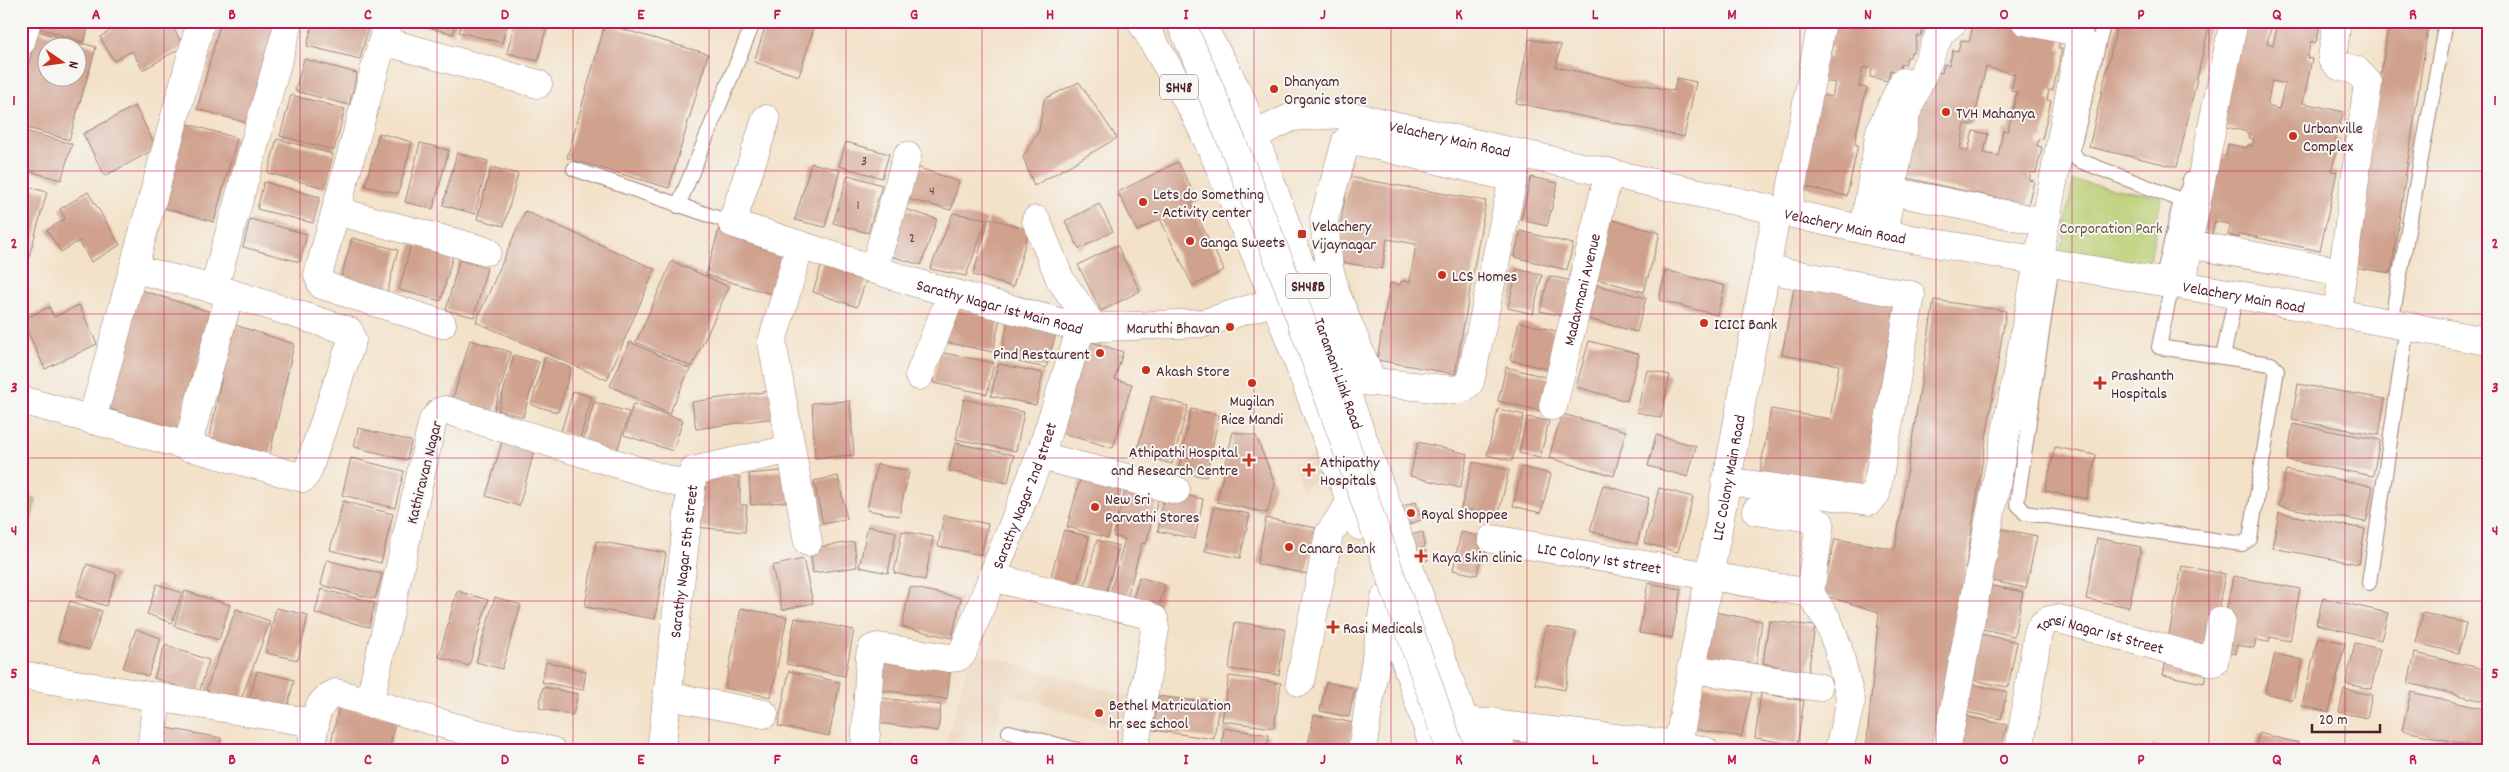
<svg xmlns="http://www.w3.org/2000/svg" width="2509" height="772" font-family="Dekko,sans-serif">
	<style>
		.built { fill: #ebd3b8 }
		.green { fill: #b9ce72; stroke: #82764e }
		.building { fill: #d0a28e; fill-rule: evenodd }
		.lines { fill: none; stroke-linecap: round; stroke-linejoin: round }
		.service-casing { stroke: #9e807a; stroke-width: 16 }
		.minor-casing { stroke: #9e807a; stroke-width: 29 }
		.secondary-casing { stroke: #9e807a; stroke-width: 29 }
		.primary-casing { stroke: #9e807a; stroke-width: 29 }
		.service { stroke: #fff; stroke-width: 14 }
		.minor { stroke: #fff; stroke-width: 28 }
		.secondary { stroke: #fff; stroke-width: 28 }
		.primary { stroke: #fff; stroke-width: 28 }
		.primary-bridge-casing { stroke: #9e807a; stroke-width: 29; stroke-linecap: butt }
		.primary-bridge { stroke: #fff; stroke-width: 28 }
		.grid { fill: none; stroke: #c2185b; stroke-width: 1; stroke-opacity: 0.55 }
		.poi-dot { fill: #c8321e; stroke: #f6f6f2; stroke-width: 2 }
		.labels { text-anchor: middle; stroke-width: 4; stroke-linejoin: round; paint-order: stroke }
		.number-label { font-size: 14px; fill: #6c4044 }
		.shield { fill: #f6f6f2; stroke: #7e6067; stroke-width: 1 }
		.shield-label { font-size: 15px; font-weight: bold; fill: #4a1f2b }
		.poi-label { font-size: 16px; fill: #4a1f2b; stroke: #f6f6f2; text-anchor: start }
		.street-label { font-size: 16px; fill: #4a1f2b; stroke: #f6f6f2 }
		.park-label { font-size: 16px; fill: #6b5440; stroke: #f6f6f2 }
		.neatline { fill: none; stroke: #c2185b; stroke-width: 2 }
		.grid-label { font-size: 16px; text-anchor: middle; font-weight: bold; fill: #c2185b }
	</style>
	<rect width="100%" height="100%" fill="#f6f6f2"/>
	<filter id="ink" filterUnits="userSpaceOnUse"><feTurbulence type="fractalNoise" baseFrequency=".02" numOctaves="2"/><feDisplacementMap in="SourceGraphic" scale="10" xChannelSelector="R" yChannelSelector="G"/><feConvolveMatrix kernelMatrix="1 2 1 2 8 2 1 2 1" color-interpolation-filters="sRGB"/></filter>
	<filter id="wash" filterUnits="userSpaceOnUse"><feTurbulence type="fractalNoise" baseFrequency=".0096" numOctaves="4" result="noise"/><feDisplacementMap in="SourceGraphic" scale="20" xChannelSelector="R" yChannelSelector="G"/><feGaussianBlur stdDeviation="1.12" result="paint"/><feColorMatrix in="noise" values="0 0 0 0 0 0 0 0 0 0 0 0 0 0 0 0 0 1.4 0 .05"/><feComposite in="paint" operator="in"/></filter>
	<g filter="url(#wash)">
		<rect width="100%" height="100%" fill="#f3e1c8"/>
		<path class="built" d="M1317 453 1325 475 1302 488 1293 465Z
			M972 651 1132 697 1121 728 1006 693 992 739 1016 742 1014 751H944Z"/>
		<path class="green" d="M2073 181 2161 197 2148 272 2060 256Z
			M21 496 36 500 21 559Z"/>
		<g id="blocks">
			<path class="building" d="M37 21H90L84 42 36 27Z
				M115 21H169L184 46 143 70 132 51 114 61 100 37 118 26Z
				M221 21H267L278 24 251 124 197 109Z
				M313 21H338L368 29 360 59 307 46Z
				M417 21H456L453 34 417 24Z
				M462 21H508L502 43 459 32Z
				M515 21H548L538 61 507 53Z
				M767 21H816L799 76 754 62Z
				M1833 21 1924 23 1921 36H1917L1914 52H1911L1910 57H1907L1905 65 1901 64 1899 72 1890 70 1888 81 1870 77 1872 69 1863 67 1859 87 1867 88 1856 134 1855 144 1858 145 1847 196 1797 185 1817 94 1832 97 1835 83 1820 80 1825 57 1830 58 1833 46 1828 45Z
				M1974 21H1992L2061 37 2058 49H2062L2053 90H2049L2047 100 2051 101 2042 139 2039 138 2037 146 2042 147 2036 173 2031 172 2029 180 2034 181 2028 205 1902 177 1922 84 1933 87 1937 72 1942 73 1944 64 1949 65 1953 50 1958 51 1961 40 1969 42ZM1986 67 2015 74 2011 91 2017 92 2008 131 2003 130 1998 156 1984 153 1988 134 1973 131 1968 151 1960 149 1965 124 1973 125Z
				M2118 21H2210L2177 167 2089 147Z
				M2236 21H2321L2316 43 2311 41 2307 58 2312 59 2303 103 2344 112 2335 139 2340 140 2331 171 2337 172 2320 251 2240 234 2239 238 2228 235 2231 225 2215 221 2212 234 2193 230 2216 154 2226 157 2228 144 2247 148 2248 145 2252 146 2254 139 2249 138 2250 134 2244 131 2213 124ZM2272 25 2277 27 2273 45 2267 43ZM2272 81 2285 84 2279 109 2267 106Z
				M2389 21H2429L2391 273 2352 267Z
				M605 24 708 54 669 188 567 158Z
				M38 31 96 47 69 140 21 126V90ZM48 48H78V78H48Z
				M1529 39 1561 45 1556 67 1674 91 1677 78 1696 82 1684 137 1516 103Z
				M304 59 357 73 349 105 295 91Z
				M1079 82 1117 138 1034 186 1023 157 1039 131 1044 99Z
				M291 95 345 109 334 150 280 136Z
				M135 106 157 148 105 176 83 134Z
				M184 123 237 138 214 222 161 207Z
				M21 130 72 144 61 180 21 169Z
				M379 133 412 142 398 194 365 186Z
				M277 139 333 154 325 188 268 173Z
				M846 142 889 154 882 178 839 166Z
				M420 143 449 150 433 209 405 202Z
				M457 153 488 161 475 214 443 205Z
				M1178 162 1197 200 1191 204 1224 270 1193 286 1160 219 1137 231 1118 192Z
				M811 163 840 170 825 227 795 220Z
				M914 166 959 182 951 210 904 198Z
				M491 167 518 174 504 226 477 219Z
				M848 175 882 185 868 233 833 223Z
				M1349 177 1486 201 1455 374 1377 360 1390 283 1400 285 1401 281 1410 282 1416 244 1387 239 1382 269 1334 261Z
				M1531 177 1558 183 1547 226 1521 220Z
				M264 182 320 197 313 223 257 209Z
				M21 185 47 192 22 282H21Z
				M88 192 120 245 91 262 79 241 61 252 47 230 65 219 60 209Z
				M1099 204 1113 231 1079 249 1065 221Z
				M901 208 937 219 921 265 887 255Z
				M525 211 655 269 607 380 476 322Z
				M953 213 987 219 966 276 930 269Z
				M989 218 1029 230 1013 287 973 275Z
				M1605 218 1660 233 1644 292 1589 277Z
				M250 219 307 234 300 262 243 247Z
				M720 225 786 244 772 294 706 275Z
				M1520 231 1573 244 1567 270 1514 257Z
				M352 238 398 250 387 293 340 281Z
				M411 244 453 255 441 301 399 290Z
				M1117 245 1140 291 1101 311 1078 265Z
				M459 260 487 268 474 317 446 310Z
				M672 261 729 287 692 367 636 342Z
				M823 261 867 277 857 307 813 292Z
				M1517 269 1542 275 1533 314 1508 308Z
				M1666 270 1725 286 1717 315 1659 300Z
				M1549 276 1572 281 1563 316 1540 311Z
				M1795 282 1896 299 1862 495 1759 477 1771 409 1830 419 1839 365 1782 355Z
				M1597 285 1646 298 1637 332 1588 319Z
				M137 289 214 313 177 430 100 406Z
				M1934 300 2006 311 1937 751H1866L1879 612 1822 595 1835 539 1895 549Z
				M79 305 97 344 45 369 22 320 49 307 54 317Z
				M952 308 1000 318 993 352 945 342Z
				M1008 321 1057 330 1046 368 1000 358Z
				M1519 322 1560 332 1551 370 1510 360Z
				M232 324 294 344 268 463 209 442Z
				M470 340 511 352 493 414 452 402Z
				M1086 340 1123 352 1115 379 1132 384 1113 448 1058 432Z
				M1589 341 1639 354 1627 401 1576 387Z
				M630 342 690 369 669 414 610 386Z
				M939 352 994 363 987 394 933 383Z
				M514 355 539 362 523 417 498 410Z
				M545 357 571 368 558 412 531 405Z
				M998 364 1043 373 1036 405 991 396Z
				M1506 367 1549 378 1541 411 1498 401Z
				M1647 370 1670 375 1661 418 1637 412Z
				M2298 384 2385 399 2379 435 2292 420Z
				M573 391 592 397 580 438 561 432Z
				M770 391 774 418 696 429 692 402Z
				M1152 396 1188 406 1172 464 1136 454Z
				M964 399 1024 412 1016 451 956 439Z
				M850 401 854 455 815 458 812 403Z
				M594 402 629 412 616 454 582 444Z
				M633 404 683 420 673 451 624 435Z
				M1191 409 1219 415 1206 477 1178 472Z
				M1498 409 1524 415 1512 461 1487 455Z
				M1562 414 1626 431 1614 476 1549 458Z
				M1527 417 1549 421 1540 458 1519 453Z
				M2293 424 2380 440 2373 476 2287 460Z
				M358 428 411 441 407 460 354 447Z
				M505 432 537 441 519 506 486 496Z
				M1233 432 1256 436 1275 484 1267 513 1217 502Z
				M1656 435 1696 446 1688 477 1648 466Z
				M1418 442 1468 454 1460 488 1410 476Z
				M955 443 1014 455 1008 483 949 471Z
				M2055 447 2096 455 2087 499 2045 491Z
				M351 458 404 471 395 508 342 495Z
				M1473 462 1509 470 1498 517 1461 508Z
				M877 464 909 471 899 516 867 510Z
				M1522 467 1551 474 1541 513 1513 506Z
				M790 470 793 501 751 505 749 474Z
				M2286 470 2373 486 2366 522 2279 506Z
				M702 474 740 477V505H747L745 532 696 527Z
				M838 476 847 519 823 524 814 481Z
				M1081 476 1122 487 1108 538 1067 527Z
				M1127 483 1160 492 1146 544 1142 543 1125 605 1108 600 1125 539 1113 536Z
				M1603 485 1649 498 1637 544 1590 531Z
				M1659 488 1693 497 1678 552 1644 543Z
				M1166 491 1203 499 1195 539 1158 531Z
				M343 501 393 514 381 563 330 550Z
				M1416 502 1421 520 1405 526 1400 507Z
				M1214 507 1250 514 1240 558 1205 551Z
				M2279 513 2365 529 2359 564 2272 548Z
				M944 515 988 524 981 555 938 546Z
				M1266 518 1316 528 1307 574 1257 564Z
				M868 526 896 532 888 573 859 567Z
				M1993 527 2037 536 2026 588 1983 579Z
				M1064 530 1089 537 1075 590 1049 583Z
				M902 531 933 537 925 580 894 573Z
				M1423 532 1425 547 1413 550 1410 535Z
				M1461 532 1485 537 1477 575 1453 570Z
				M2097 538 2141 547 2129 607 2086 599Z
				M1097 540 1119 546 1105 598 1083 592Z
				M596 541 666 553 655 619 585 607Z
				M854 542 857 567 813 573 810 548Z
				M1425 550 1428 560 1417 565 1414 553Z
				M803 559 813 603 782 610 772 566Z
				M327 560 382 574 375 599 321 585Z
				M87 564 117 574 106 606 76 596Z
				M2182 566 2225 574 2210 654 2167 645Z
				M2233 576 2300 589 2290 641 2270 637 2269 642 2256 640 2254 648 2237 645 2236 654 2219 651Z
				M1139 577 1165 585 1159 607 1133 599Z
				M1648 583 1681 589 1672 638 1639 633Z
				M157 584 182 593 172 623 147 614Z
				M1983 584 2023 592 2014 636 1974 627Z
				M910 587 961 598 952 638 902 627Z
				M321 589 375 603 369 627 315 613Z
				M185 591 230 605 219 640 174 626Z
				M457 591 488 600 469 666 439 657Z
				M495 597 521 605 502 669 476 662Z
				M2323 598 2388 613 2381 640 2316 624Z
				M70 601 102 611 89 650 58 640Z
				M276 608 308 615 298 660 266 653Z
				M741 608 787 617 771 697 725 688Z
				M236 609 270 621 240 702 206 690Z
				M1714 612 1762 621 1756 664 1706 659Z
				M2423 613 2466 623 2459 653 2416 643Z
				M795 618 854 630 845 676 786 664Z
				M1769 621 1815 626 1808 674 1763 663Z
				M1235 622 1285 629 1279 675 1229 669Z
				M1546 626 1576 632 1565 690 1535 684Z
				M136 629 161 638 148 676 123 668Z
				M1977 633 2017 642 2008 687 1968 679Z
				M2318 637 2345 643 2329 712 2302 706Z
				M2355 643 2380 649 2371 689 2346 684Z
				M165 645 209 660 199 693 154 678Z
				M2415 653 2488 670 2483 701 2408 683Z
				M2275 654 2303 660 2293 700 2265 693Z
				M884 656 951 665 947 699 880 690Z
				M2167 656 2208 663 2204 683 2163 675Z
				M546 662 586 671 583 690 542 682Z
				M257 671 294 680 287 710 249 701Z
				M789 671 840 682 829 736 778 726Z
				M1229 676 1281 683 1274 728 1222 721Z
				M1326 682 1355 688 1349 717 1320 711Z
				M1966 683 2007 692 2001 719 1960 711Z
				M1700 684 1752 692 1741 737 1693 729Z
				M543 687 578 694 573 715 539 708Z
				M2344 689 2372 695 2367 718 2339 712Z
				M2411 692 2488 710 2480 748 2402 730Z
				M1761 693 1804 701 1797 745 1755 738Z
				M1158 696 1219 704 1214 739 1153 730Z
				M881 698 941 705 938 731 878 723Z
				M339 706 396 718 389 751H345L330 748Z
				M1314 715 1354 723 1348 751H1332L1308 746Z
				M1959 715 2007 725 2001 751H1970L1953 747Z
				M167 728 221 738 219 751H163Z
				M1224 728 1269 735 1267 751H1221Z
				M1511 732 1574 745 1573 751H1517Z
				M2259 733 2298 743 2297 751H2255Z
				M879 744 925 750V751H878Z
				M2152 745 2176 750 2175 751H2151Z
				M2422 745 2447 750V751H2421Z
				M2307 747 2321 750V751H2306Z"/>
		</g>
	</g>
	<g filter="url(#ink)">
		<use href="#blocks" fill-opacity="0" stroke="#9e807a" stroke-width="1"/>
		<g class="lines">
			<defs>
				<path id="service" d="M2104 21 2072 151 2078 160 2181 200
					M574 169 732 223
					M678 206 754 21
					M2052 264 2017 503 2025 513 2242 544 2250 539 2277 370 2271 364 2223 357 2236 294
					M2162 282 2181 200 2188 189 2190 180
					M2172 284 2159 347 2223 357
					M2391 324 2446 21
					M2369 583 2407 326
					M1009 732 1081 751"/>
				<g id="minor">
					<path d="M388 21 318 275 322 285 442 324"/>
					<path d="M2337 21 2332 59 2339 66 2356 70 2368 83 2337 314"/>
					<path d="M383 41 538 84"/>
					<path d="M21 42 27 21"/>
					<path id="s1" d="M766 119 732 223 916 283 1081 328 1204 323 1275 301"/>
					<path d="M1891 191 2044 222"/>
					<path d="M336 211 487 251"/>
					<path d="M1787 212 1822 21"/>
					<path d="M1036 220 1060 279 1094 328"/>
					<path d="M1864 230 1880 131 1903 82"/>
					<path d="M1883 234 1906 114 1940 33 1954 21"/>
					<path d="M2188 244 2343 272"/>
					<path d="M800 245 772 342 808 542"/>
					<path d="M135 269 230 293 187 447"/>
					<path d="M874 269 907 156"/>
					<path d="M2183 284 2188 244 2234 21"/>
					<path d="M214 288 289 21"/>
					<path d="M919 376 952 293"/>
					<path d="M1353 380 1454 390 1463 388 1470 382 1517 160"/>
					<path d="M1372 381 1336 294 1329 268 1324 219 1346 141 1348 139 1513 178"/>
					<path d="M21 400 303 478 307 473 352 340 349 331 230 293"/>
					<path id="s2" d="M1553 406 1609 172"/>
					<path d="M92 420 201 21"/>
					<path d="M1040 456 1176 490"/>
					<path d="M1725 481 1869 501 1876 494 1911 295 1766 269"/>
					<path d="M1756 511 1806 517 1820 523 1810 593"/>
					<path id="s3" d="M1492 539 1810 593 1828 621 1838 648 1851 701 1840 745 1843 751"/>
					<path d="M994 578 1145 614 1154 619 1155 629 1134 751"/>
					<path d="M1691 669 1818 687"/>
					<path d="M21 675 309 722 315 725"/>
					<path d="M1300 682 1329 534 1351 502"/>
					<path d="M668 696 764 714"/>
					<path d="M369 704 433 420 441 411 446 410 691 487"/>
					<path d="M1465 721 1678 745 1705 751"/>
					<path d="M1493 722 1502 751"/>
					<path id="s4" d="M1678 745 1777 210"/>
					<path d="M151 751 157 696"/>
					<path d="M312 751C314 728 312 702 336 693L468 731 552 751"/>
					<path id="s5" d="M661 751 693 471 791 449"/>
					<path id="s6" d="M865 751 870 656 872 649 878 647 949 658 958 657 962 654 1040 456 1081 328"/>
					<path d="M1362 751 1385 598"/>
					<path d="M1946 751 2080 39 2077 32 2025 21"/>
					<path id="s7" d="M2019 751 2038 632C2043 621 2051 617 2063 620L2214 662 2221 621"/>
				</g>
				<g id="secondary">
					<path id="s8" d="M1234 145 1292 117 1343 114 1883 234 2162 282C2271 299 2379 322 2488 341"/>
				</g>
				<g id="primary">
					<path d="M1141 21 1194 112 1214 154 1275 301 1360 526"/>
					<path id="s9" d="M1199 21 1226 69 1241 99 1475 751"/>
					<path d="M1390 614 1435 751"/>
				</g>
			</defs>
			<use href="#service" class="service-casing"/>
			<use href="#minor" class="minor-casing"/>
			<use href="#secondary" class="secondary-casing"/>
			<use href="#primary" class="primary-casing"/>
			<use href="#service" class="service"/>
			<use href="#minor" class="minor"/>
			<use href="#secondary" class="secondary"/>
			<use href="#primary" class="primary"/>
			<defs>
				<path id="primary-bridge" d="M1180 21C1287 258 1366 506 1451 751"/>
			</defs>
			<use href="#primary-bridge" class="primary-bridge-casing"/>
			<use href="#primary-bridge" class="primary-bridge"/>
		</g>
	</g>
	<path class="grid" d="M164 21V751M300 21V751M437 21V751M573 21V751M709 21V751M846 21V751M982 21V751M1118 21V751M1254 21V751M1391 21V751M1527 21V751M1664 21V751M1800 21V751M1936 21V751M2072 21V751M2209 21V751M2345 21V751M21 171H2488M21 314H2488M21 458H2488M21 601H2488"/>
	<g class="poi-dot">
		<circle cx="1274" cy="89" r="5"/>
		<circle cx="1946" cy="112" r="5"/>
		<circle cx="2293" cy="136" r="5"/>
		<circle cx="1143" cy="202" r="5"/>
		<rect x="1297" y="229" width="10" height="10" rx="2.5"/>
		<circle cx="1190" cy="241" r="5"/>
		<circle cx="1442" cy="275" r="5"/>
		<circle cx="1704" cy="323" r="5"/>
		<circle cx="1230" cy="327" r="5"/>
		<circle cx="1100" cy="353" r="5"/>
		<circle cx="1146" cy="370" r="5"/>
		<circle cx="1252" cy="383" r="5"/>
		<path d="M2097.5 375.5h5v5h5v5h-5v5h-5v-5h-5v-5h5z"/>
		<path d="M1246.5 452.5h5v5h5v5h-5v5h-5v-5h-5v-5h5z"/>
		<path d="M1306.5 462.5h5v5h5v5h-5v5h-5v-5h-5v-5h5z"/>
		<circle cx="1095" cy="507" r="5"/>
		<circle cx="1411" cy="513" r="5"/>
		<circle cx="1289" cy="547" r="5"/>
		<path d="M1418.5 548.5h5v5h5v5h-5v5h-5v-5h-5v-5h5z"/>
		<path d="M1330.5 619.5h5v5h5v5h-5v5h-5v-5h-5v-5h5z"/>
		<circle cx="1099" cy="713" r="5"/>
	</g>
	<g class="labels">
		<g class="number-label">
			<text x="864" y="165">3</text>
			<text x="932" y="195">4</text>
			<text x="858" y="209">1</text>
			<text x="912" y="242">2</text>
		</g>
		<g class="shield">
			<rect x="1160" y="74.5" width="38" height="25" rx="4"/>
			<rect x="1285.5" y="273.5" width="45" height="25" rx="4"/>
		</g>
		<g class="shield-label">
			<text x="1179" y="92">SH48</text>
			<text x="1308" y="291">SH48B</text>
		</g>
		<g class="poi-label">
			<text x="1284" y="86">Dhanyam<tspan x="1284" dy="18">Organic store</tspan></text>
			<text x="1956" y="118">TVH Mahanya</text>
			<text x="2303" y="133">Urbanville<tspan x="2303" dy="18">Complex</tspan></text>
			<text x="1153" y="199">Lets do Something<tspan x="1153" dy="18">- Activity center</tspan></text>
			<text x="1312" y="231">Velachery<tspan x="1312" dy="18">Vijaynagar</tspan></text>
			<text x="1200" y="247">Ganga Sweets</text>
			<text x="1452" y="281">LCS Homes</text>
			<text x="1714" y="329">ICICI Bank</text>
			<text x="1220" y="333" text-anchor="end">Maruthi Bhavan</text>
			<text x="1090" y="359" text-anchor="end">Pind Restaurent</text>
			<text x="1156" y="376">Akash Store</text>
			<text x="2111" y="380">Prashanth<tspan x="2111" dy="18">Hospitals</tspan></text>
			<text x="1252" y="406" text-anchor="middle">Mugilan<tspan x="1252" dy="18">Rice Mandi</tspan></text>
			<text x="1238" y="457" text-anchor="end">Athipathi Hospital<tspan x="1238" dy="18">and Research Centre</tspan></text>
			<text x="1320" y="467">Athipathy<tspan x="1320" dy="18">Hospitals</tspan></text>
			<text x="1105" y="504">New Sri<tspan x="1105" dy="18">Parvathi Stores</tspan></text>
			<text x="1421" y="519">Royal Shoppee</text>
			<text x="1299" y="553">Canara Bank</text>
			<text x="1432" y="562">Kaya Skin clinic</text>
			<text x="1343" y="633">Rasi Medicals</text>
			<text x="1109" y="710">Bethel Matriculation<tspan x="1109" dy="18">hr sec school</tspan></text>
		</g>
		<g class="street-label">
			<text dy="6" stroke="none"><textPath href="#s8" startOffset="225">Velachery Main Road</textPath></text>
			<text dy="6" stroke="none"><textPath href="#s8" startOffset="630">Velachery Main Road</textPath></text>
			<text dy="6" stroke="none"><textPath href="#s2" startOffset="120">Madavmani Avenue</textPath></text>
			<text dy="6" stroke="none"><textPath href="#s8" startOffset="1035">Velachery Main Road</textPath></text>
			<text dy="6" stroke="none"><textPath href="#s1" startOffset="390">Sarathy Nagar 1st Main Road</textPath></text>
			<text dy="6" stroke="none"><textPath href="#s9" startOffset="380">Taramani Link Road</textPath></text>
			<text transform="translate(423 472) rotate(-76)" y="6">Kathiravan Nagar</text>
			<text dy="6" stroke="none"><textPath href="#s4" startOffset="272">LIC Colony Main Road</textPath></text>
			<text dy="6" stroke="none"><textPath href="#s6" startOffset="365">Sarathy Nagar 2nd street</textPath></text>
			<text dy="6" stroke="none"><textPath href="#s3" startOffset="109">LIC Colony 1st street</textPath></text>
			<text dy="6" stroke="none"><textPath href="#s5" startOffset="191">Sarathy Nagar 5th street</textPath></text>
			<text dy="6" stroke="none"><textPath href="#s7" startOffset="189">Tansi Nagar 1st Street</textPath></text>
		</g>
		<g class="park-label">
			<text x="2111" y="233">Corporation Park</text>
		</g>
	</g>
	<rect width="2509" height="772" fill="none" stroke="#f6f6f2" stroke-width="55"/>
	<g transform="translate(62 62) rotate(103)"><circle r="24" fill="#f6f6f2" stroke="#b1a0a2"/>
	<path d="M0-4L9 19L0 12L-9 19Z" fill="#c8321e"/>
	<text y="-8" font-size="14" font-weight="bold" text-anchor="middle" fill="#4a1f2b">N</text>
	</g>
	<path d="M2312 724v8h68v-8" fill="none" stroke="#4a1f2b" stroke-width="2.5"/>
	<text x="2319" y="724" font-size="15" fill="#4a1f2b" stroke="#f6f6f2" stroke-width="4" paint-order="stroke">20 m</text>
	<rect x="28" y="28" width="2454" height="716" class="neatline"/>
	<g class="grid-label">
		<text x="96" y="19">A</text>
		<text x="232" y="19">B</text>
		<text x="368" y="19">C</text>
		<text x="505" y="19">D</text>
		<text x="641" y="19">E</text>
		<text x="777" y="19">F</text>
		<text x="914" y="19">G</text>
		<text x="1050" y="19">H</text>
		<text x="1186" y="19">I</text>
		<text x="1323" y="19">J</text>
		<text x="1459" y="19">K</text>
		<text x="1595" y="19">L</text>
		<text x="1732" y="19">M</text>
		<text x="1868" y="19">N</text>
		<text x="2004" y="19">O</text>
		<text x="2141" y="19">P</text>
		<text x="2277" y="19">Q</text>
		<text x="2413" y="19">R</text>
		<text x="14" y="105">1</text>
		<text x="2495" y="105">1</text>
		<text x="14" y="248">2</text>
		<text x="2495" y="248">2</text>
		<text x="14" y="392">3</text>
		<text x="2495" y="392">3</text>
		<text x="14" y="535">4</text>
		<text x="2495" y="535">4</text>
		<text x="14" y="678">5</text>
		<text x="2495" y="678">5</text>
		<text x="96" y="764">A</text>
		<text x="232" y="764">B</text>
		<text x="368" y="764">C</text>
		<text x="505" y="764">D</text>
		<text x="641" y="764">E</text>
		<text x="777" y="764">F</text>
		<text x="914" y="764">G</text>
		<text x="1050" y="764">H</text>
		<text x="1186" y="764">I</text>
		<text x="1323" y="764">J</text>
		<text x="1459" y="764">K</text>
		<text x="1595" y="764">L</text>
		<text x="1732" y="764">M</text>
		<text x="1868" y="764">N</text>
		<text x="2004" y="764">O</text>
		<text x="2141" y="764">P</text>
		<text x="2277" y="764">Q</text>
		<text x="2413" y="764">R</text>
	</g>
</svg>
